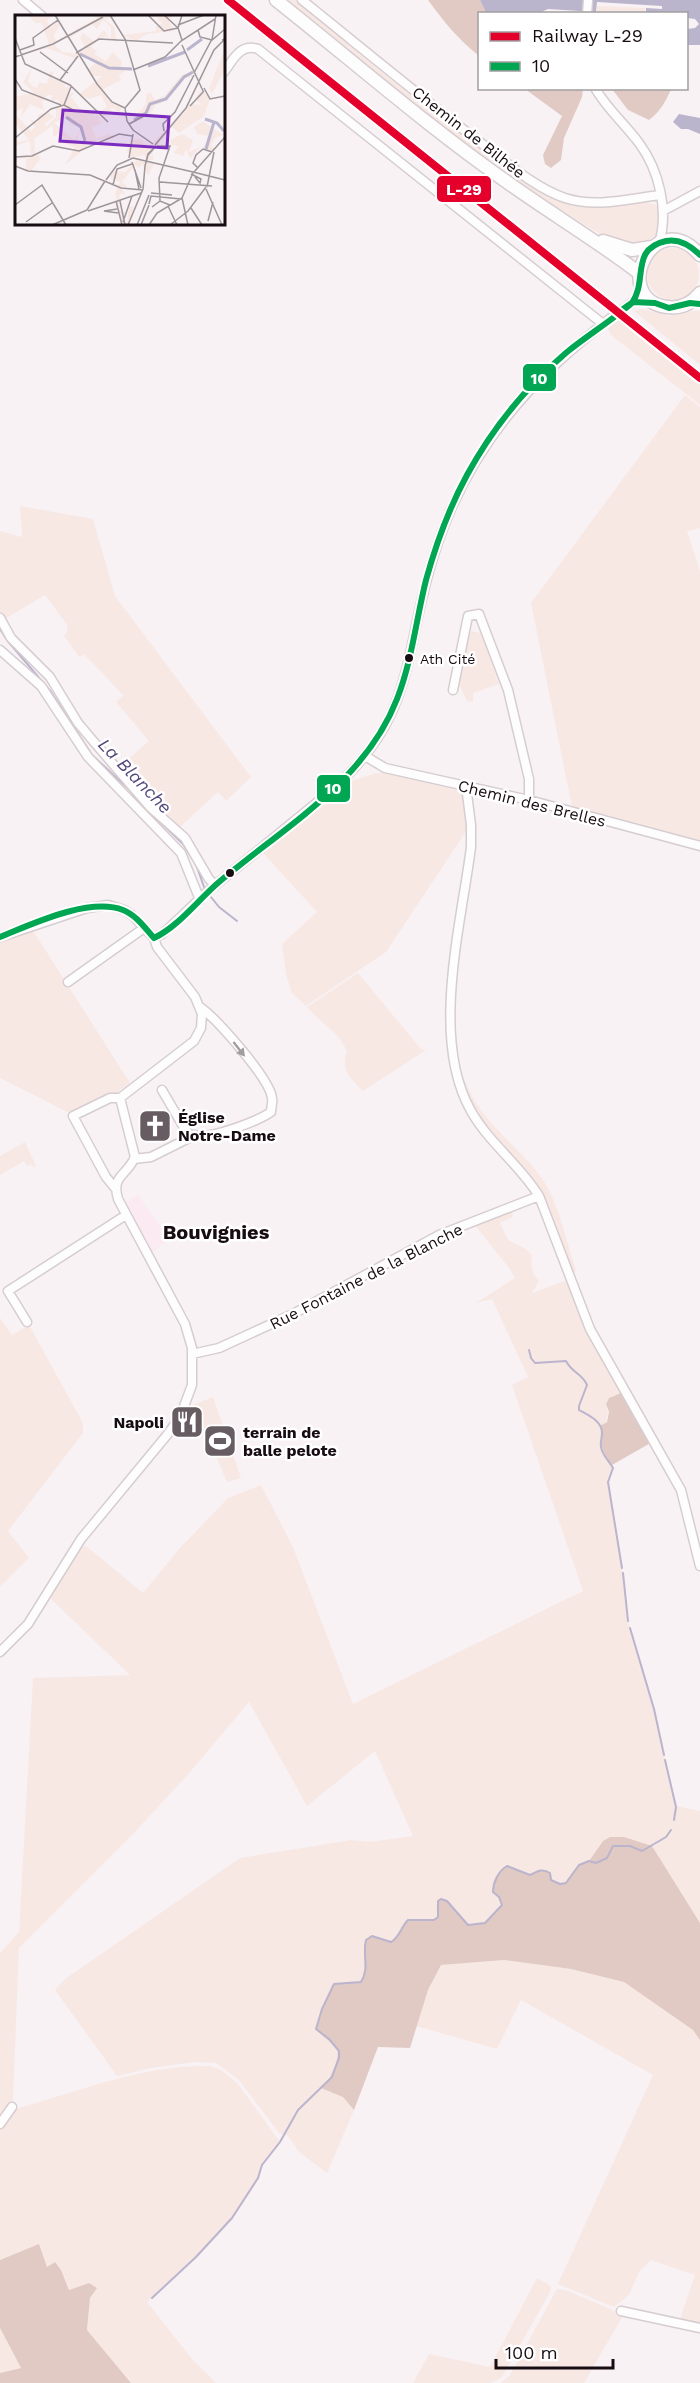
<svg xmlns="http://www.w3.org/2000/svg" width="700" height="2383" font-family="'Work Sans',sans-serif">
	<style>
		.built { fill: #fbeaf2 }
		.green { fill: #f8e8e4 }
		.forest { fill: #e1cac4 }
		.water { fill: #bab4cd }
		.lines { fill: none; stroke-linecap: round; stroke-linejoin: round }
		.stream { stroke: #bab4cd; stroke-width: 2 }
		.minor-casing { stroke: #d6cdd1; stroke-width: 11 }
		.highway-casing { stroke: #d6cdd1; stroke-width: 15 }
		.minor { stroke: #fefdfe; stroke-width: 8 }
		.highway { stroke: #fefdfe; stroke-width: 12 }
		.bus-1-casing { stroke: #fff; stroke-width: 10 }
		.bus-1 { stroke: #00a651; stroke-width: 6 }
		.rail-1-casing { stroke: #fff; stroke-width: 12 }
		.rail-1 { stroke: #e4002b; stroke-width: 8 }
		.oneway { fill: #a29da0 }
		.bus-dot { fill: #170c12; stroke: #fff; stroke-width: 2 }
		.labels { text-anchor: middle; stroke-width: 5; stroke-linejoin: round; paint-order: stroke }
		.bus-label { font-size: 14px; fill: #170c12; stroke: #fff; text-anchor: start }
		.street-label { font-size: 16px; fill: #170c12; stroke: #fff }
		.poi-label { font-size: 16px; font-weight: bold; fill: #170c12; stroke: #fff; text-anchor: start }
		.water-label { font-size: 18px; font-style: italic; fill: #53497a; stroke: #fff }
		.quarter-label { font-size: 20px; font-weight: bold; fill: #170c12; stroke: #fff }
		.inset-river { fill: none; stroke: #bab4cd; stroke-width: 3 }
		.inset-road { fill: none; stroke: #9e969a; stroke-width: 1.5 }
		.view { fill: #7b2cbf; fill-opacity: 0.15; stroke: #7b2cbf; stroke-width: 3 }
		.inset-edge { fill: none; stroke: #170c12; stroke-width: 3 }
		.line-badge { stroke: #fff; stroke-width: 2 }
		.badge-label { font-size: 16px; text-anchor: middle; font-weight: bold; fill: #fff }
	</style>
	<rect width="100%" height="100%" fill="#f8f2f5"/>
	<path class="built" d="M138 1195 169 1238 153 1252 126 1202Z"/>
	<path class="green" d="M288 0H298L550 195C563 202 576 207 591 207 610 207 643 196 657 206L660 219 656 235C648 241 642 245 631 244 608 242 586 225 566 213 467 152 379 73 288 0Z
		M597 6 645 8V13H594H597Z
		M647 274a26 26 0 1 1 52 0a26 26 0 1 1-52 0Z
		M642 309 669 316 691 311H700V365L634 311Z
		M620 319 700 383V405L611 335 608 328Z
		M685 395 700 407V528L687 531 700 571V842L572 807 531 603Z
		M20 506 93 519 115 596 251 777 226 801 218 792 179 828 156 809 119 767 149 741 116 702 123 695 84 654 79 657 63 634H66L68 626 45 595 3 620 0 615V531L22 537Z
		M471 631 481 633 499 684 473 693V702L467 701 458 682 468 637Z
		M376 773H387L461 791 469 827 386 952 306 1006 292 993 286 975 282 944 317 912 263 853 351 781Z
		M32 929 130 1083 113 1095 71 1114 0 1078V941Z
		M358 973 421 1049 426 1050 363 1091C351 1079 340 1070 347 1052 340 1032 321 1024 307 1007Z
		M457 1066H460C464 1080 470 1095 479 1107 497 1134 525 1153 543 1180 560 1206 566 1241 576 1270L571 1277 543 1196 481 1121 473 1109Z
		M25 1142 36 1166 33 1167 32 1164 27 1166 24 1161 0 1175V1156Z
		M512 1209 513 1217 500 1223 508 1240 526 1249 532 1255C531 1266 531 1272 539 1281L532 1293 570 1279 627 1395C616 1394 611 1394 606 1404 612 1421 598 1430 601 1446 602 1455 609 1461 613 1468L608 1482 622 1568 628 1621 654 1709 676 1806 700 1811V1923L652 1846 638 1843 603 1841 589 1861 566 1883 560 1884 551 1880V1876L541 1870 530 1875 522 1873 499 1897 502 1905 485 1923 468 1925 455 1913 451 1905 434 1920H408C401 1927 399 1938 391 1942L372 1937 363 1950C366 1961 368 1972 361 1982H353L319 2033C349 2051 336 2052 332 2077L354 2110 327 2173 299 2152 288 2136 279 2133 238 2079 216 2063 195 2062 151 2068 117 2076 55 1990 65 1979 240 1858 351 1840 370 1842 413 1836 375 1751 307 1806 249 1702 191 1771 135 1832 19 1948 13 2098 12 2107 0 2124V1953L19 1932 33 1678 130 1675 50 1598 80 1548 86 1546 143 1593 179 1549 228 1498 261 1485 293 1547 353 1704 583 1591 512 1385 528 1377 492 1299 476 1303 515 1278 509 1268 474 1224Z
		M0 1318 12 1335 29 1325 83 1423V1433L8 1531 29 1558 0 1587Z
		M213 1397 241 1478 227 1482 209 1440 210 1439 193 1405Z
		M504 1960 571 1969 624 1982 694 2030 700 2040V2326L679 2322 695 2275 651 2260 639 2272 629 2295 614 2307 558 2284 653 2075 521 2000 497 2049 416 2026 428 1990 441 1965Z
		M210 2066 223 2071 238 2084 280 2142 262 2165 258 2178 232 2218 196 2257 147 2302 193 2360 216 2383H131L87 2330 90 2298 97 2288 89 2283 69 2290 61 2270 55 2262 47 2267 11 2256 0 2260V2127L13 2110 22 2107C83 2090 145 2064 210 2066Z
		M537 2278 548 2284 551 2288 549 2294 502 2377 491 2383H413L429 2354 490 2367Z
		M557 2289 565 2290 613 2310 615 2313 624 2314 584 2383H501L510 2375Z
		M0 2328 21 2368 0 2373Z"/>
	<path class="forest" d="M428 0H480L487 13 480 14 479 56C459 40 443 21 428 0Z
		M525 89H583L582 97 564 138 561 160 551 168 545 164 543 155 562 116Z
		M612 89H671C666 101 660 112 649 120L628 110Z
		M621 1393 627 1395 654 1441 612 1465C594 1443 607 1443 600 1426L607 1422 609 1412 606 1404 609 1398Z
		M610 1837H624L652 1846 700 1923V2040L693 2030 624 1982 571 1969 504 1960 441 1965 428 1990 410 2048 378 2047 354 2110 343 2097 321 2088C330 2079 330 2078 334 2068 345 2040 330 2047 316 2029L322 2009 334 1984 361 1982C371 1969 362 1955 366 1940L372 1936 391 1942C399 1938 401 1927 408 1920H434L438 1917V1901L441 1899 447 1901 468 1925 485 1923 502 1905 499 1897 493 1892C493 1883 498 1871 507 1866L530 1875C538 1871 542 1868 550 1873L552 1880 560 1884 565 1883 579 1865 589 1861 603 1841Z
		M39 2244 47 2267 55 2262 61 2270 69 2290 89 2283 97 2288 90 2298 87 2330 131 2383H0V2373L21 2368 0 2328V2260Z"/>
	<path class="water" d="M480 0H700V45H687V29L695 28 699 24 695 19 687 18 686 14 646 13V8L662 9V6L597 2 596 12 548 9 539 13 487 14Z
		M679 114 700 118V134L688 129H681L673 122Z"/>
	<g class="lines">
		<path class="stream" d="M0 629 7 640 51 692 92 755 131 791
			M153 815 183 844 191 857
			M196 864 204 887
			M211 897 219 907 237 921
			M529 1350 531 1358 535 1363 566 1361C573 1374 582 1373 587 1385L579 1406V1410C588 1415 602 1421 602 1433 602 1438 600 1443 601 1447 602 1455 609 1461 613 1468L608 1482 622 1568
			M623 1573 628 1621
			M630 1628 654 1709 664 1755
			M665 1760 676 1807 674 1820
			M152 2298 196 2257 232 2218 258 2178 262 2165 280 2142 298 2110 332 2077 339 2058V2051L329 2039 316 2029 322 2009 334 1984 361 1982C370 1968 362 1955 366 1940L372 1936 391 1942C399 1938 401 1927 408 1920H434L438 1917V1901L441 1899 447 1901 468 1925 485 1923 502 1905 499 1897 493 1892C493 1883 498 1871 507 1866L530 1875C538 1871 542 1868 550 1873L551 1880 560 1884 566 1883 579 1865 589 1861 596 1863 607 1858 613 1846H630L642 1851 666 1837 671 1830"/>
		<defs>
			<path id="minor" d="M23 0 42 16
				M302 0C363 49 423 99 485 146 509 164 535 188 565 198 595 208 629 199 660 195
				M587 14 588 0
				M224 72C233 60 240 43 258 49L603 324
				M595 88C607 109 625 124 639 143 659 170 669 211 659 243
				M663 211 700 191
				M0 618 11 638 50 677 78 723 94 742 150 807 185 838 209 879 215 885
				M0 650 41 686 88 757 181 853 200 900
				M453 690 468 616 479 614 508 690 529 779V800
				M365 756 385 768 529 800 700 846
				M466 786 471 825V847C461 926 430 1039 471 1111 489 1143 520 1165 539 1196L590 1329 681 1490 700 1566
				M0 937 87 908 108 905 124 910 132 915 154 938 157 947 195 997 202 1014 201 1028 194 1041 120 1098
				M154 938 162 934C182 917 199 898 219 882 244 862 269 842 293 822 332 791 368 762 390 716 407 681 412 641 421 603 437 533 460 477 505 419 537 378 571 349 612 317 625 307 640 302 640 284
				M68 982 144 928
				M162 1090 186 1131 192 1136
				M134 1159 151 1157 195 1135C209 1140 258 1121 271 1112 271 1108 273 1102 272 1098 270 1079 217 1019 200 1007
				M115 1188 106 1177 73 1116 110 1098H120
				M27 1322 8 1291 126 1215
				M192 1354 219 1348 293 1314 439 1235 539 1196
				M0 1652 28 1624 81 1539 167 1435 180 1417 192 1385V1348L185 1324 118 1199C111 1175 127 1176 135 1157L120 1098
				M0 2124 12 2107
				M621 2311 700 2328"/>
			<path id="highway" d="M276 0C353 61 427 126 507 182 550 213 596 240 639 273
				M603 241 632 250 652 247
				M700 255C654 203 609 299 667 307 681 309 692 303 700 293"/>
		</defs>
		<use href="#minor" class="minor-casing"/>
		<use href="#highway" class="highway-casing"/>
		<use href="#minor" class="minor"/>
		<use href="#highway" class="highway"/>
		<defs>
			<path id="bus-1" d="M616 314 633 302 655 303 669 308 690 303 700 304
				M0 937C32 924 89 897 123 910 136 915 145 928 154 938
				M154 938C179 926 198 900 219 882 284 827 365 782 397 699 412 661 416 620 426 580 436 544 449 508 467 475 492 429 527 386 567 352 588 335 611 321 632 303 648 280 630 249 666 241 680 238 691 246 700 255"/>
		</defs>
		<use href="#bus-1" class="bus-1-casing"/>
		<use href="#bus-1" class="bus-1"/>
		<defs>
			<path id="rail-1" d="M228 0 700 378"/>
		</defs>
		<use href="#rail-1" class="rail-1-casing"/>
		<use href="#rail-1" class="rail-1"/>
	</g>
	<defs><path id="oneway-solid" d="M-6-.8H1V-3.2L6.5 0L1 3.2V.8H-6Z" transform="scale(1.5)"/></defs>
	<use class="oneway" href="#oneway-solid" transform="translate(239 1049) rotate(52)"/>
	<defs>
		<symbol id="church-square" viewBox="-11 -11 22 22"><rect x="-9" y="-9" width="18" height="18" rx="4" fill="#665c61" stroke="#fff"/><path d="M-1.2-6h2.4v3.5h3.3v2.4h-3.3V6h-2.4V-.1h-3.3v-2.4h3.3Z" fill="#fff"/></symbol>
		<symbol id="restaurant-square" viewBox="-11 -11 22 22"><rect x="-9" y="-9" width="18" height="18" rx="4" fill="#665c61" stroke="#fff"/><path d="M-5-6h1v4h1v-4h1v4h1v-4h1v5L-1.5 .5V6h-2V.5L-5-1ZM5-6V6H3V1.5H1.5Q1.5-4 5-6Z" fill="#fff"/></symbol>
		<symbol id="stadium-square" viewBox="-11 -11 22 22"><rect x="-9" y="-9" width="18" height="18" rx="4" fill="#665c61" stroke="#fff"/><path d="M0-5a6.5 5 0 1 0 0 10a6.5 5 0 1 0 0-10ZM-3.5-1.8h7v3.6h-7Z" fill="#fff"/></symbol>
	</defs>
	<g fill-rule="evenodd">
		<use href="#church-square" x="136" y="1107" width="38" height="38"/>
		<use href="#restaurant-square" x="168" y="1403" width="38" height="38"/>
		<use href="#stadium-square" x="201" y="1422" width="38" height="38"/>
	</g>
	<g class="bus-dot">
		<circle cx="409" cy="658" r="5"/>
		<circle cx="230" cy="873" r="5"/>
	</g>
	<g class="labels">
		<g class="bus-label">
			<text x="420" y="664">Ath Cité</text>
		</g>
		<g class="street-label">
			<text transform="translate(469 132) rotate(38)" y="6">Chemin de Bilhée</text>
			<text transform="translate(532 803) rotate(14)" y="6">Chemin des Brelles</text>
			<text transform="translate(366 1276) rotate(-27)" y="6">Rue Fontaine de la Blanche</text>
		</g>
		<g class="poi-label">
			<text x="178" y="1123">Église<tspan x="178" dy="18">Notre-Dame</tspan></text>
			<text x="164" y="1428" text-anchor="end">Napoli</text>
			<text x="243" y="1438">terrain de<tspan x="243" dy="18">balle pelote</tspan></text>
		</g>
		<g class="water-label">
			<text transform="translate(135 776) rotate(46)" y="6">La Blanche</text>
		</g>
		<g class="quarter-label">
			<text x="216" y="1239">Bouvignies</text>
		</g>
	</g>
	<g transform="translate(15 15)">
		<rect width="210" height="210" fill="#f8f2f5"/>
		<path d="M12 0H39L31 6 37 12 43 5 46 8 39 20 41 26 34 29 27 8H21ZM86 0H106L89 4 99 12 102 27 96 24V12L88 5 82 14 77 9 56 22 62 38 71 34 65 23 68 18 79 26 89 15 95 25 91 21 81 25 76 32 82 36 79 39 91 46 98 37 107 47 106 52H116L104 60 106 65 88 74 97 87 108 91 103 100 99 93 95 94 98 98 90 101 83 97 92 92 86 80 74 84 64 79 87 61H78L74 54 81 47 61 38 55 20 39 30 47 37 62 39 61 44 32 33 0 42 39 28ZM144 0H158L154 6 159 16 132 19 121 26 107 20 141 16V11L148 9 142 3ZM205 28 174 89 187 90 180 84 185 76 196 81 189 101 164 118 157 112 139 135 134 144 138 139V145H132L129 140 115 143 112 136 116 125 125 124 134 131 168 99ZM209 36 210 54 197 79 194 74ZM17 53 13 66 17 71 22 73 24 67 32 69 35 56 39 58 36 63 48 67 51 73 55 70 52 81 60 76 56 82 68 97 79 98V102L83 99 86 108 91 106 77 113 81 123 94 119 99 123 71 127 72 132 50 150 60 132 47 128 51 124 44 119 38 122V110L19 124 20 138 26 143 17 155H11V143L3 142 0 151V142L8 140 11 141 12 144 16 140 15 126 0 131V124L3 127 14 125 0 108V99L16 116 20 112 15 104 23 108V100L33 97 39 102 29 109 32 111 41 102V93L47 92 43 85 35 86 38 80H32L27 87 29 95 15 89 10 97 6 101 8 92 0 98V82L19 78 8 67ZM51 102 56 110 66 112 70 125 61 128 65 116 59 125 39 108ZM178 56 177 62 170 63 151 85 140 91 135 100H122L131 89V80L135 77 140 85 149 81 167 60ZM188 106 208 120 200 123 196 131 200 134 196 137 188 134 193 121 182 119 179 112ZM167 119 178 125 174 137 185 132 175 144 171 134 168 141 159 138 163 131 156 130 155 125ZM122 145 139 148 133 161 127 148 124 153 120 150 107 167 112 171 106 173 110 179H105L104 185 105 196 110 197 108 207H112L114 193 111 192 119 191 113 210 107 207 100 178 105 167 95 163 98 156 110 157Z" fill="#f8e8e4" fill-rule="evenodd"/>
		<path class="inset-river" d="M172 35 187 24M65 39 94 53 117 54M133 51 170 37M51 102 66 112 70 126M190 104 202 108 209 116M119 105 131 98 135 89 151 84 169 62 178 57M191 134 199 107"/>
		<path class="inset-road" d="M40 0 82 69 97 87 110 93M95 0 110 24 125 75 110 93M133 0 149 16 163 13M149 0 163 13M163 10 189 0M183 15 185 22 197 25M0 23 10 49 55 70 93 107M167 25 163 13 167 0M197 25 201 0M167 30 188 76M5 35 19 30 18 23 43 5M25 37 53 58M61 38 84 24 158 28M0 42 38 29 88 2M118 55 150 42 166 26 200 4M179 58 196 26 210 14M0 64 7 75 46 90M45 65 63 41M189 73 195 84 210 81M49 90 56 72M175 91 189 76M110 93 112 106 118 115 138 129M114 109 131 100M149 116 148 109 160 97 179 60M0 123 36 94 49 90 60 96M140 130 171 93 199 35 210 24 207 25M141 131 133 140 130 151 133 139ZM142 131H155L144 163 145 186M0 142 17 141 38 131 64 136 104 119 117 121M114 143 118 119M118 143 178 157M117 147 126 173M0 151 13 156 75 160 106 173 128 175M183 153 178 148 181 140 188 134 197 137M120 155 124 174M179 157 210 122M176 159 186 164 185 168 180 162M91 165 102 150 118 143M210 165 178 157 210 165M145 167 197 171M98 170 102 154 117 149M192 172 199 137M191 174 207 210M136 178 157 180M167 183 173 210M167 183 178 158M101 186 107 210M105 186 110 210M134 189 136 181 166 184M0 190 27 170 51 210M153 191 162 210M137 192 145 186 155 190M176 193 187 210M102 194 89 196 103 198M72 195 90 166M73 196 126 178M193 206 198 187M11 207 37 188M108 207 117 181M37 210 72 195M113 210 128 174 130 151M122 210 134 180M126 210 134 190M134 210 142 198 167 183M155 210 173 196 191 172"/>
		<path class="view" d="M48 95 154 102 152 133 45 126Z"/>
		<rect width="210" height="210" class="inset-edge"/>
	</g>
	<g class="line-badge">
		<rect x="436" y="175" width="56" height="28" rx="6" fill="#e4002b"/>
		<rect x="522" y="363" width="35" height="29" rx="6" fill="#00a651"/>
		<rect x="316" y="774" width="35" height="29" rx="6" fill="#00a651"/>
	</g>
	<g class="badge-label">
		<text x="464" y="195">L-29</text>
		<text x="539" y="384">10</text>
		<text x="333" y="794">10</text>
	</g>
	<rect x="478" y="12" width="210" height="78" fill="#ffffff" stroke="#a29ea0" stroke-width="1.5"/>
	<rect x="490" y="32" width="30" height="9" fill="#e4002b" stroke="#a29ea0" stroke-width="1.5"/>
	<text x="532" y="42" font-size="18" fill="#170c12">Railway L-29</text>
	<rect x="490" y="62" width="30" height="9" fill="#00a651" stroke="#a29ea0" stroke-width="1.5"/>
	<text x="532" y="72" font-size="18" fill="#170c12">10</text>
	<path d="M496 2359v9h117v-9" fill="none" stroke="#170c12" stroke-width="3"/>
	<text x="505" y="2359" font-size="18" fill="#170c12" stroke="#ffffff" stroke-width="4.5" paint-order="stroke">100 m</text>
</svg>
